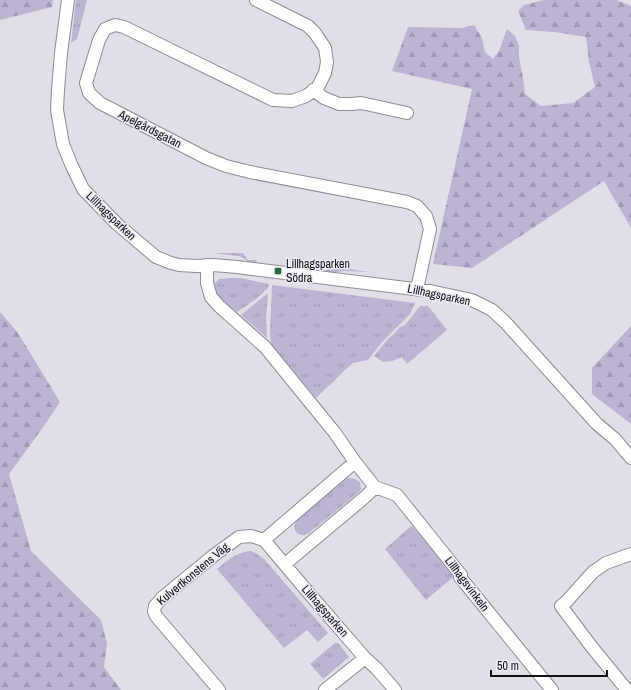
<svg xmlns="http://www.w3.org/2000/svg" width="631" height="690" font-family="'Archivo Narrow',sans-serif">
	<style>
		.grass { fill: url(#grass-tufts) }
		.forest { fill: url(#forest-firs) }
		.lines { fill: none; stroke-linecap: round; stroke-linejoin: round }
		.minor-casing { stroke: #8d8b94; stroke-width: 14 }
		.minor { stroke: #fff; stroke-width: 12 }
		.poi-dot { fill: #256b37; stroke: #eeebf6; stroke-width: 1.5 }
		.labels { text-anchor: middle; stroke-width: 3; stroke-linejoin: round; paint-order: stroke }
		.street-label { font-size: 12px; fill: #121114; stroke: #eeebf6 }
		.poi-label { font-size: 12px; fill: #121114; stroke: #eeebf6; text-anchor: start }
	</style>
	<defs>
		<pattern id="grass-tufts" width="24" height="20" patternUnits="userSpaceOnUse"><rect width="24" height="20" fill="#bdb3d3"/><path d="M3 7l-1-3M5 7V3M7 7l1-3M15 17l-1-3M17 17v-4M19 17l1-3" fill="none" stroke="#a199b4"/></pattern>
		<pattern id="forest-firs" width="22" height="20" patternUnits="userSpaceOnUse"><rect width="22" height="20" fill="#bdb3d3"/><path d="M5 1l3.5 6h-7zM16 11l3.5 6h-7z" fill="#a199b4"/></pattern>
	</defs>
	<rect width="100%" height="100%" fill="#e1dee8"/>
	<path class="grass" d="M76 0H87L77 39 71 43Z
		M212 253H243L248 260H257V261C251 266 245 258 239 256Z
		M330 262 355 270 370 272 342 271 332 273 326 272 327 264Z
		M229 278H240L269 284 268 288 256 299 237 312C230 307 211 295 215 284 216 282 218 280 219 279 222 278 226 279 229 278Z
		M272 285 415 303 410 314 383 341 368 360 353 363 346 369 330 385 325 389 316 398 271 344 270 331Z
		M268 293 266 318 267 338 241 315Z
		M420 306H428L447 330 407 364 402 357 392 361 383 362 374 356 388 339 395 333 400 327 405 325Z
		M349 478 355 479 360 482 361 489 359 492 309 533C299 539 290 530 297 520L346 479Z
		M411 526 413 527 453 574V577L451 579 426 600 385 549Z
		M250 551 254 552 264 559 328 633 318 642 307 630 284 648 217 569C228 560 235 553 250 551Z
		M335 643H338L349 657 323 679 310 664Z"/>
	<path class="forest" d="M0 0H53L52 7 0 20Z
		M544 0H617L631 6V228L604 181 472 268 433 264 472 89 392 71 408 27 462 28 474 25 482 38 485 52 493 59 499 51 507 29 515 36 519 46V57L523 78 525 94 541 106 573 103 595 87 589 62 586 37 554 32 526 30 518 11 524 5Z
		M0 312 18 333 60 402C44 427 26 450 9 474L31 551 101 620 107 644 104 667 121 690H0Z
		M631 326V424L592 394V368Z"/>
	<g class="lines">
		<defs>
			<path id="minor" d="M68 0 61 53 58 90 57 110 63 144 71 164 83 189 117 224 156 257 171 263 179 265 196 266 213 265 237 267 430 291 472 300 492 310 506 323 597 424 615 439 631 458
				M256 0 308 26 315 33 325 48 327 62 325 73 318 87 306 96 292 101 273 100 124 27 115 25 105 29 99 40 86 83 89 93 100 103 206 158 226 166 250 172 407 202 417 206 426 216 430 229 417 289
				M313 90 324 98 339 104H352L361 103 407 113
				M207 265V283L211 297 219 306 265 347 335 433 355 462 375 487
				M355 462 264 540 307 591 365 658 377 669 395 690
				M375 487 397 495 461 575 460 577 552 690
				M285 564 365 497 375 487
				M219 690 156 616 154 611 155 606 162 598 213 556 239 537 251 536 264 540
				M325 690 365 658
				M627 690 591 646 561 606 566 602 593 572 606 563 631 554"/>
		</defs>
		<use href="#minor" class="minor-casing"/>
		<use href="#minor" class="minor"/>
	</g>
	<rect class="poi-dot" x="274" y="267" width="8" height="8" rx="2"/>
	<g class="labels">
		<g class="street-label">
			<text transform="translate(150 129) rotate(27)" y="4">Apelgårdsgatan</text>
			<text transform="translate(111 216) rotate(44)" y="4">Lillhagsparken</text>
			<text transform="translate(439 295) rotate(12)" y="4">Lillhagsparken</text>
			<text transform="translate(193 574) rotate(-40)" y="4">Kulvertkonstens Väg</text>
			<text transform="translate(467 584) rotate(53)" y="4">Lillhagsvinkeln</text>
			<text transform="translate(325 611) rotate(49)" y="4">Lillhagsparken</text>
		</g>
		<g class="poi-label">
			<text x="286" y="268">Lillhagsparken<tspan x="286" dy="14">Södra</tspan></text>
		</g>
	</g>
	<path d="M491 670v6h116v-6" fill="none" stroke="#121114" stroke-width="2"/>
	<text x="497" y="670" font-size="12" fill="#121114" stroke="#eeebf6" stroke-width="3" paint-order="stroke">50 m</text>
</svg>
